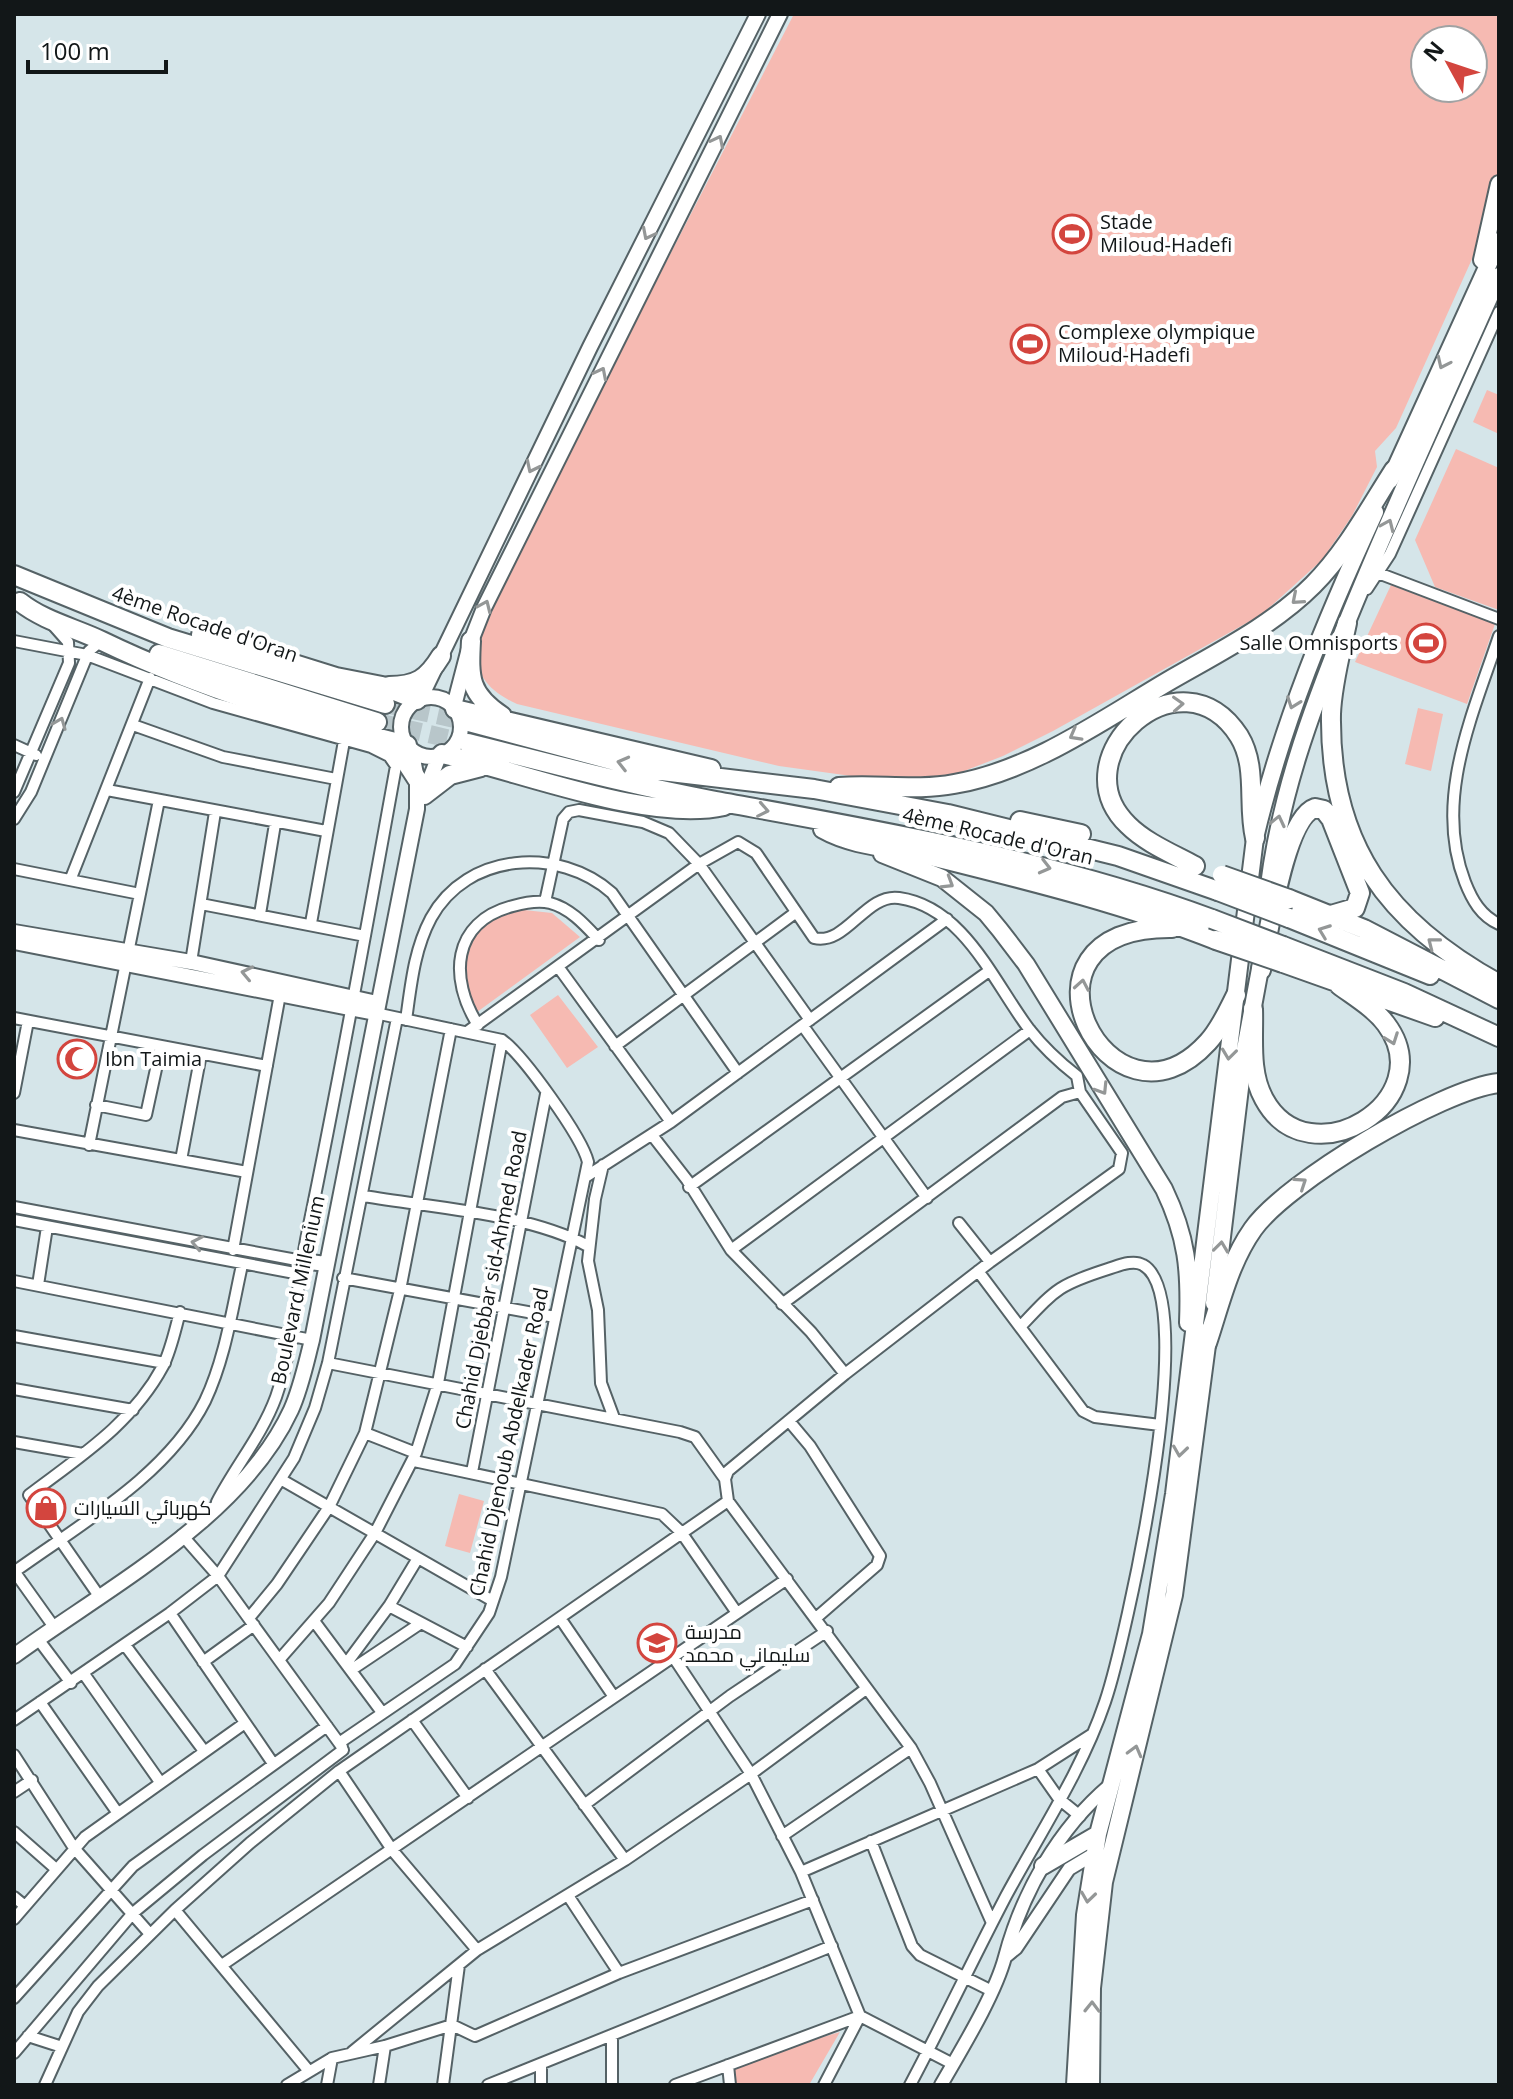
<svg xmlns="http://www.w3.org/2000/svg" width="1513" height="2099" font-family="'Open Sans',Cairo,sans-serif">
	<style>
		.green { fill: #f6bab2; fill-rule: evenodd }
		.lines { fill: none; stroke-linecap: round; stroke-linejoin: round }
		.motorway-tunnel { stroke: #b8c6ca; stroke-width: 18; stroke-dasharray: 18 9; stroke-linecap: butt }
		.minor-casing { stroke: #556266; stroke-width: 14 }
		.tertiary-casing { stroke: #556266; stroke-width: 16 }
		.secondary-casing { stroke: #556266; stroke-width: 18 }
		.trunk-casing { stroke: #556266; stroke-width: 20 }
		.motorway-casing { stroke: #556266; stroke-width: 22 }
		.minor { stroke: #fff; stroke-width: 10 }
		.tertiary { stroke: #fff; stroke-width: 12 }
		.secondary { stroke: #fff; stroke-width: 14 }
		.trunk { stroke: #fff; stroke-width: 16 }
		.motorway { stroke: #fff; stroke-width: 18 }
		.motorway-bridge-casing { stroke: #556266; stroke-width: 22; stroke-linecap: butt }
		.motorway-bridge { stroke: #fff; stroke-width: 18 }
		.oneway { stroke: #949797 }
		.labels { text-anchor: middle; stroke-width: 8; stroke-linejoin: round; paint-order: stroke }
		.poi-label { font-size: 20px; fill: #121718; stroke: #fff; text-anchor: start }
		.street-label { font-size: 20px; fill: #121718; stroke: #fff }
	</style>
	<rect width="100%" height="100%" fill="#d5e5e9"/>
	<path class="green" d="M794 14H1499V182L1472 259 1396 428 1375 451 1377 467 1352 516 1322 560 1261 615 1053 731 1003 756 946 778 873 779 779 766 517 704C445 672 487 618 510 565ZM1425 40H1473V88H1425Z
		M1487 390 1499 395V434L1473 422Z
		M1456 449 1499 468V610L1435 587 1415 540Z
		M1391 585 1495 624 1467 704 1355 662Z
		M1418 708 1443 714 1431 771 1405 764Z
		M515 909 552 913 580 937 473 1015C457 961 459 933 515 909Z
		M558 995 598 1047 567 1068 530 1015Z
		M459 1494 484 1501 470 1553 445 1546Z
		M840 2032 809 2085H736L733 2063Z"/>
	<g class="lines">
		<path class="motorway-tunnel" d="M385 704 469 722
			M377 722 468 743"/>
		<defs>
			<path id="minor" d="M1378 573 1499 619
				M1367 589 1390 554 1499 312
				M1499 636C1473 714 1433 800 1465 882 1472 900 1481 916 1499 924
				M14 641 87 655 213 703 371 747 389 756 396 766C368 921 340 1076 308 1230 296 1286 295 1343 276 1397 262 1435 235 1467 217 1502
				M133 725 223 757 336 779
				M14 745 36 755
				M107 790 326 831
				M14 792 69 663 68 642 53 625
				M14 819 31 792 89 651 101 641
				M14 869 140 894
				M71 878 150 678
				M545 902 563 819 569 812 579 810 643 822 669 833 699 864 810 1020
				M201 904 365 936
				M260 914 275 824
				M311 923 344 741
				M191 962 215 812
				M559 968 671 1122
				M14 1018 267 1066
				M406 1020C411 985 414 950 431 918 467 852 559 846 612 893L738 1073
				M478 1025C449 979 451 922 513 906 524 903 538 900 550 903 570 908 585 925 599 940
				M803 1026 927 1198
				M467 1032 699 864 738 842 756 853 814 938C846 946 866 893 899 898 964 907 994 983 1029 1029 1043 1047 1059 1062 1077 1076L1080 1092 1122 1153 1119 1169 990 1262 845 1374 728 1471 725 1479 728 1501
				M615 1046 795 913
				M14 1093 28 1021
				M96 1105 146 1115 161 1046
				M14 1130 247 1172
				M652 1135 687 1180 731 1250 811 1332 845 1374
				M89 1145 159 800
				M181 1160 201 1054
				M603 1165 595 1199 588 1261 598 1310 601 1383 614 1418
				M587 1176 671 1122 947 919
				M689 1187 989 971
				M364 1196C433 1208 527 1213 588 1246
				M14 1207 302 1261
				M14 1220 300 1274
				M959 1223 990 1262
				M233 1250 281 989
				M731 1250 1030 1030
				M978 1271 1083 1411 1095 1417 1160 1425
				M343 1278 555 1317
				M14 1281 312 1340
				M38 1285 47 1227
				M782 1304 1062 1097 1080 1092
				M14 1336 165 1363
				M328 1363 680 1432 695 1437 725 1479
				M14 1389 133 1410
				M789 1421 810 1446 880 1556 877 1565 816 1618
				M365 1433 416 1453
				M14 1442 83 1454
				M414 1461 662 1514 681 1532 737 1613
				M472 1472 546 1094
				M282 1480 493 1601
				M182 1535 218 1576 342 1747
				M14 1571 54 1627
				M14 1572C79 1525 168 1475 205 1401 225 1359 232 1310 242 1265
				M99 1596 29 1495C79 1457 132 1424 163 1366 171 1350 175 1330 180 1312
				M389 1606 467 1647
				M170 1613 272 1762
				M249 1618 277 1584 329 1507 365 1433 400 1290 451 1029
				M560 1618 614 1697
				M314 1621 381 1711
				M38 1639 71 1683
				M125 1645 204 1751
				M672 1655 751 1774 801 1872 860 2016 953 2064
				M279 1660 329 1603 375 1533 416 1453 438 1383 502 1040
				M203 1662 254 1625
				M346 1664 389 1606 418 1558
				M485 1669 625 1860
				M351 1670 421 1623
				M84 1674 160 1782
				M40 1702 117 1812
				M14 1720 170 1613 218 1576 294 1458 315 1408 328 1363 397 1018
				M412 1720 468 1798
				M339 1743 455 1664 489 1613 501 1577 588 1162C582 1137 523 1055 502 1040L375 1013
				M14 1755 74 1848 150 1934
				M1038 1769 1059 1799 1080 1816
				M339 1771 393 1851 477 1950
				M14 1792 32 1780
				M584 1805 730 1696 827 1631
				M14 1832 56 1869
				M782 1836 911 1748
				M871 1841 912 1946 920 1955 990 1990
				M801 1872 1038 1769 1091 1735
				M14 1897 25 1906
				M569 1897 619 1973
				M175 1910 308 2070
				M14 1919 85 1837 245 1723
				M222 1965 787 1579
				M14 1998 133 1866 327 1726
				M28 2036 59 2046
				M385 2046 452 2025 475 2036 619 1973 813 1900
				M352 2052 477 1950 625 1860 751 1774 866 1689
				M14 2053 133 1913 203 1855 343 1750
				M541 2064V2085
				M728 2065 730 2085
				M45 2085 78 2012 98 1986 175 1910 250 1843 339 1771 728 1501 911 1748 930 1783 992 1923
				M287 2085 332 2058
				M327 2085 332 2058 385 2046 379 2085
				M443 2085 459 1965
				M488 2085 832 1946
				M612 2085V2035
				M675 2085 860 2016
				M824 2085 860 2016
				M910 2085C943 2023 973 1959 1006 1896 1040 1833 1082 1770 1105 1702 1125 1643 1203 1298 1143 1265 1133 1259 1118 1266 1108 1269 1058 1285 1056 1289 1020 1327"/>
			<path id="tertiary" d="M1005 1957 1016 1948 1069 1869 1094 1854
				M941 2085C961 2050 995 1995 1005 1957 1022 1893 1058 1829 1110 1785"/>
			<path id="secondary" d="M401 727a30 30 0 1 1 60 0a30 30 0 1 1-60 0Z
				M420 699 590 347 758 14
				M454 706 471 641 484 608 780 14
				M424 794 439 756
				M14 932 191 962 377 1003
				M14 942 375 1013
				M302 1261 326 1264
				M14 1656C107 1588 241 1518 291 1410 301 1388 306 1363 312 1340L417 809V779L411 749"/>
			<path id="trunk" d="M1482 260 1499 184
				M1390 480 1499 241
				M882 854 942 878 986 913 1000 930 1026 964 1164 1189C1187 1237 1190 1270 1188 1323
				M1267 903C1277 801 1311 711 1349 617 1396 502 1448 389 1499 276
				M1214 1303 1244 1055 1262 958
				M1043 1866 1098 1834
				M1075 2085 1085 1915 1098 1834 1151 1634 1174 1494 1255 838C1282 723 1326 619 1375 512
				M1091 2085 1092 1988 1104 1882 1174 1595 1209 1330"/>
			<path id="motorway" d="M14 575 168 638 385 704
				M20 602C44 621 75 628 102 641 197 687 304 720 407 745
				M1347 623C1341 652 1332 684 1331 714 1329 845 1388 923 1499 984
				M201 635 336 677 382 686 417 700
				M471 641C469 678 469 694 502 716
				M159 654 377 722
				M389 686C416 686 427 679 441 656
				M455 709 711 769
				M469 722 645 769 814 789 948 814 1118 856 1218 891
				M468 743C549 763 629 785 711 800 880 831 1050 859 1212 919
				M385 744 402 756 417 779
				M442 754C520 771 649 823 724 806
				M839 787C877 784 917 791 954 784 1031 771 1101 721 1167 682 1217 653 1272 626 1313 585 1346 552 1369 509 1394 470
				M424 795 450 775 481 767
				M1020 821 1081 834
				M823 829C857 848 898 847 935 857 1031 881 1125 904 1216 940
				M1195 866C1173 854 1146 843 1128 825 1058 757 1181 646 1239 736 1258 767 1247 804 1255 838
				M1289 899 1364 929 1499 999
				M1289 918 1430 975
				M1172 928C995 926 1110 1150 1208 1042 1220 1029 1228 1011 1236 995
				M1283 946 1404 993 1499 1037
				M1283 963 1435 1017
				M1261 970C1268 938 1284 818 1315 808L1324 810 1331 819 1360 893 1355 908 1331 915
				M1253 1009C1254 1038 1249 1072 1264 1099 1309 1182 1443 1100 1386 1024 1374 1008 1355 997 1339 985
				M1207 1343C1220 1304 1229 1263 1253 1229 1286 1182 1442 1089 1499 1083"/>
		</defs>
		<use href="#minor" class="minor-casing"/>
		<use href="#tertiary" class="tertiary-casing"/>
		<use href="#secondary" class="secondary-casing"/>
		<use href="#trunk" class="trunk-casing"/>
		<use href="#motorway" class="motorway-casing"/>
		<use href="#minor" class="minor"/>
		<use href="#tertiary" class="tertiary"/>
		<use href="#secondary" class="secondary"/>
		<use href="#trunk" class="trunk"/>
		<use href="#motorway" class="motorway"/>
		<defs>
			<path id="motorway-bridge" d="M1222 875 1289 899
				M1218 891 1289 918
				M1212 919 1283 946
				M1216 940 1283 963"/>
		</defs>
		<use href="#motorway-bridge" class="motorway-bridge-casing"/>
		<use href="#motorway-bridge" class="motorway-bridge"/>
	</g>
	<defs><path id="oneway-chevron" d="M-2-3.5L2.5 0L-2 3.5" fill="none" stroke-width="1.6" stroke-linecap="round" stroke-linejoin="round" transform="scale(2)"/></defs>
	<g class="oneway">
		<use href="#oneway-chevron" transform="translate(718 141) rotate(-63)"/>
		<use href="#oneway-chevron" transform="translate(648 234) rotate(117)"/>
		<use href="#oneway-chevron" transform="translate(1443 363) rotate(115)"/>
		<use href="#oneway-chevron" transform="translate(601 373) rotate(-63)"/>
		<use href="#oneway-chevron" transform="translate(532 467) rotate(116)"/>
		<use href="#oneway-chevron" transform="translate(1388 525) rotate(-66)"/>
		<use href="#oneway-chevron" transform="translate(1297 599) rotate(139)"/>
		<use href="#oneway-chevron" transform="translate(485 606) rotate(-66)"/>
		<use href="#oneway-chevron" transform="translate(1293 703) rotate(110)"/>
		<use href="#oneway-chevron" transform="translate(1178 704) rotate(-3)"/>
		<use href="#oneway-chevron" transform="translate(60 723) rotate(-68)"/>
		<use href="#oneway-chevron" transform="translate(1075 735) rotate(151)"/>
		<use href="#oneway-chevron" transform="translate(623 763) rotate(-166)"/>
		<use href="#oneway-chevron" transform="translate(763 810) rotate(11)"/>
		<use href="#oneway-chevron" transform="translate(1278 821) rotate(-77)"/>
		<use href="#oneway-chevron" transform="translate(1045 867) rotate(14)"/>
		<use href="#oneway-chevron" transform="translate(948 883) rotate(32)"/>
		<use href="#oneway-chevron" transform="translate(1324 931) rotate(-159)"/>
		<use href="#oneway-chevron" transform="translate(1433 943) rotate(-142)"/>
		<use href="#oneway-chevron" transform="translate(247 973) rotate(-168)"/>
		<use href="#oneway-chevron" transform="translate(1082 985) rotate(-80)"/>
		<use href="#oneway-chevron" transform="translate(1392 1039) rotate(70)"/>
		<use href="#oneway-chevron" transform="translate(1229 1054) rotate(97)"/>
		<use href="#oneway-chevron" transform="translate(1102 1089) rotate(58)"/>
		<use href="#oneway-chevron" transform="translate(1301 1183) rotate(-34)"/>
		<use href="#oneway-chevron" transform="translate(197 1243) rotate(-169)"/>
		<use href="#oneway-chevron" transform="translate(1221 1247) rotate(-83)"/>
		<use href="#oneway-chevron" transform="translate(1180 1451) rotate(98)"/>
		<use href="#oneway-chevron" transform="translate(1135 1751) rotate(-75)"/>
		<use href="#oneway-chevron" transform="translate(1088 1897) rotate(98)"/>
		<use href="#oneway-chevron" transform="translate(1092 2007) rotate(-89)"/>
	</g>
	<defs>
		<symbol id="stadium-ring" viewBox="-11 -11 22 22"><circle r="9.5" fill="#fff" stroke="#d3453e" stroke-width="1.5"/><path d="M0-5a6.5 5 0 1 0 0 10a6.5 5 0 1 0 0-10ZM-3.5-1.8h7v3.6h-7Z" fill="#d3453e"/></symbol>
		<symbol id="mosque-ring" viewBox="-11 -11 22 22"><circle r="9.5" fill="#fff" stroke="#d3453e" stroke-width="1.5"/><path d="M3.5-4.9A6 6 0 1 0 3.5 4.9A5 5 0 1 1 3.5-4.9Z" fill="#d3453e"/></symbol>
		<symbol id="shop-ring" viewBox="-11 -11 22 22"><circle r="9.5" fill="#fff" stroke="#d3453e" stroke-width="1.5"/><path d="M-5-2.5h2.3a2.7 3.5 0 0 1 5.4 0H5L5.5 6h-11ZM-1.5-2.5h3a1.5 2.3 0 0 0-3 0Z" fill="#d3453e"/></symbol>
		<symbol id="school-ring" viewBox="-11 -11 22 22"><circle r="9.5" fill="#fff" stroke="#d3453e" stroke-width="1.5"/><path d="M0-5L7-2L0 1L-7-2ZM-4 1L0 2.5L4 1V4Q0 6-4 4Z" fill="#d3453e"/></symbol>
	</defs>
	<g fill-rule="evenodd">
		<use href="#stadium-ring" x="1050" y="212" width="44" height="44"/>
		<use href="#stadium-ring" x="1008" y="322" width="44" height="44"/>
		<use href="#stadium-ring" x="1404" y="621" width="44" height="44"/>
		<use href="#mosque-ring" x="55" y="1037" width="44" height="44"/>
		<use href="#shop-ring" x="24" y="1486" width="44" height="44"/>
		<use href="#school-ring" x="635" y="1621" width="44" height="44"/>
	</g>
	<g class="labels">
		<g class="poi-label">
			<text x="1100" y="229">Stade<tspan x="1100" dy="23">Miloud-Hadefi</tspan></text>
			<text x="1058" y="339">Complexe olympique<tspan x="1058" dy="23">Miloud-Hadefi</tspan></text>
			<text x="1398" y="650" text-anchor="end">Salle Omnisports</text>
			<text x="105" y="1066">Ibn Taimia</text>
			<text x="74" y="1515">كهربائي السيارات</text>
			<text x="685" y="1639">مدرسة<tspan x="685" dy="23">سليماني محمد</tspan></text>
		</g>
		<g class="street-label">
			<text transform="translate(205 624) rotate(19)" y="7">4ème Rocade d'Oran</text>
			<text transform="translate(998 836) rotate(13)" y="7">4ème Rocade d'Oran</text>
			<text transform="translate(491 1280) rotate(-79)" y="7">Chahid Djebbar sid-Ahmed Road</text>
			<text transform="translate(298 1290) rotate(-78)" y="7">Boulevard Millenium</text>
			<text transform="translate(509 1442) rotate(-78)" y="7">Chahid Djenoub Abdelkader Road</text>
		</g>
	</g>
	<rect width="1513" height="2099" fill="none" stroke="#121718" stroke-width="32"/>
	<g transform="translate(1449 64) rotate(310)"><circle r="38" fill="#ffffff" stroke="#a0a2a3" stroke-width="2"/>
	<path d="M0-6L14 30L0 20L-14 30Z" fill="#d3453e"/>
	<text y="-12" font-size="22" font-weight="bold" text-anchor="middle" fill="#121718">N</text>
	</g>
	<path d="M28 60v12h138v-12" fill="none" stroke="#121718" stroke-width="4"/>
	<text x="40" y="60" font-size="24" fill="#121718" stroke="#ffffff" stroke-width="6" paint-order="stroke">100 m</text>
</svg>
